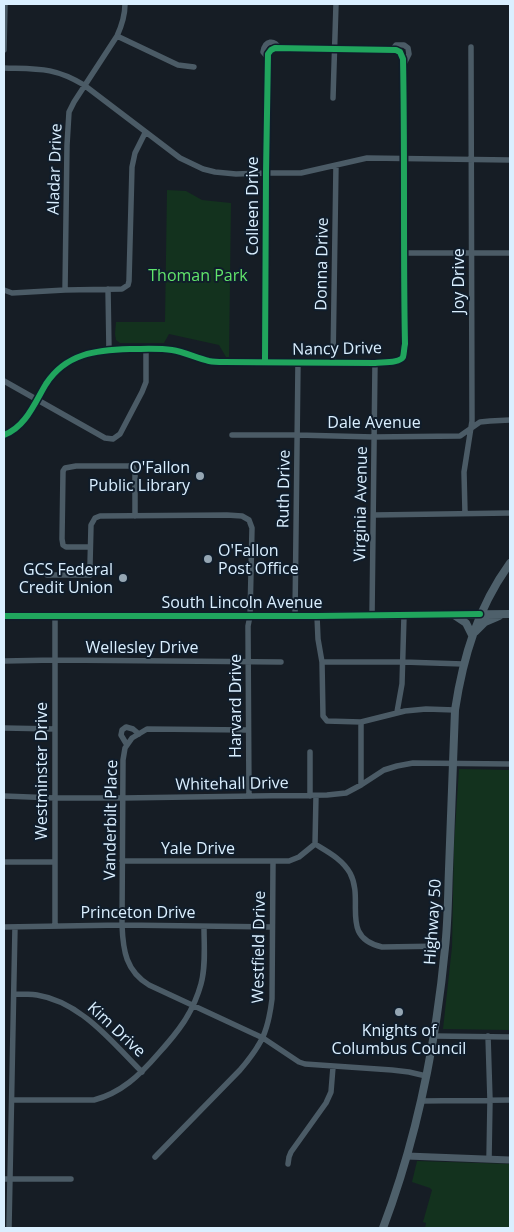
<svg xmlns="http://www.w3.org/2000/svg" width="514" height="1232" font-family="'Open Sans',sans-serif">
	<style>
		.green { fill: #13321e }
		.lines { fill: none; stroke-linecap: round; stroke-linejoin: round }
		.minor { stroke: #4b5b66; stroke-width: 5.5 }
		.tertiary { stroke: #4b5b66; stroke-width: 7 }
		.secondary { stroke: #4e606b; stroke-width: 8 }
		.cycleway-casing { stroke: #101d2b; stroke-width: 9 }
		.cycleway { stroke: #20a55d; stroke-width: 6 }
		.poi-dot { fill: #95a6b3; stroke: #101d2b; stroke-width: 2 }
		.labels { text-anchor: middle; stroke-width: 4; stroke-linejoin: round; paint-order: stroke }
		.street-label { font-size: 16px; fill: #daefff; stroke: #101d2b }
		.park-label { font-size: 16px; fill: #61e46b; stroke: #101d2b }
		.poi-label { font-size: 16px; fill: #daefff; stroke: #101d2b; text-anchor: end }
	</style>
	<rect width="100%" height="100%" fill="#161d25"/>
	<path class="green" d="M167 190 186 191 202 200 231 203 229 357H226L219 345 169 334 164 343H120L116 340 115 334 116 322H165Z
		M459 769 510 770V1030L443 1029 452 947 454 845Z
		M417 1161 510 1164V1228H425L426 1223 423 1222 432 1190 430 1188 412 1182Z"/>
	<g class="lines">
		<path class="minor" d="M117 36 178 65 194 67
			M4 50 5 4
			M392 50 396 45H404L408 48 409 54 405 62 403 63
			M268 58 263 52C265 40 274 39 280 49
			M4 68C38 69 54 67 84 85L180 158 203 169 215 172 236 174 266 173H301L367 158 510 160
			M333 98 336 4
			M403 253H510
			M108 289 109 350
			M4 290 12 293 65 290 122 289 128 285 129 281 132 167 135 153 145 133
			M65 290 67 145 69 112 74 102 117 36C122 25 125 16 125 4
			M333 362 336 165
			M4 381 105 438 113 439 120 434 142 392 146 382V349
			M4 435C26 427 35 402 46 384 66 353 97 350 130 349 144 349 159 348 172 350 185 352 196 358 209 361 214 362 219 362 224 362L375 363C382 362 400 363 403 357 404 354 404 348 405 344 403 249 405 154 403 59L400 52 396 50 275 48 271 50 268 54 266 173 265 362
			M232 435H297L374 437 460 436 480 422 490 421 510 420
			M465 513 464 472 472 421 471 47
			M374 515 510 513
			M90 547H66L63 545 62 539 63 471 65 468 76 466H131L133 467 135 472V516
			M90 565 91 525 95 518 100 516 227 515 242 516 249 520 252 528 250 616 248 626 249 796
			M47 575H90
			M295 616 298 363
			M317 616 318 639 322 662 323 716 327 721 361 722 405 711 426 709 455 710
			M372 616 375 363
			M4 661 55 660 281 662
			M322 662H403L463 664
			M397 712 402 684 404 616
			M361 722V785
			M4 728 55 729
			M248 730 147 729 132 738 125 748 123 760 122 925C123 951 126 971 149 985L263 1038 299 1062 305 1064 392 1070 409 1072 426 1076
			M127 745 121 735 122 730 126 727 133 729 139 734
			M310 752V796
			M4 796 55 798H123L327 795 346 793 361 785 384 770 397 766 413 763 510 764
			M315 844C328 852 342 859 350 873 365 901 339 937 382 947L446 946
			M315 844 316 796
			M122 861H289L299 857 315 844
			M4 862H55
			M55 926V616
			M4 927 122 925 272 927
			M14 994C21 994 30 994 37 995 81 1002 112 1042 142 1072
			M434 1036 510 1037
			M488 1036 490 1100 489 1159
			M12 1100H94C121 1093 140 1075 158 1054 178 1032 193 1013 201 984 206 966 204 945 204 927
			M421 1101 510 1100
			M155 1157 240 1070C262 1044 268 1032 272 999L273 862
			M288 1164 289 1157 291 1152 326 1103 331 1092 333 1067
			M4 1179H71
			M9 1228 15 927"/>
		<path class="tertiary" d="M407 1156 510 1160"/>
		<path class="secondary" d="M454 615 466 623 472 635
			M4 616H317L510 614
			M475 632 485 622 499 616
			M383 1228C417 1138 436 1044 445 948 448 922 448 895 449 869 451 816 453 763 455 710 463 657 478 607 510 563"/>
		<defs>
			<path id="cycleway" d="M4 435C26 427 35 402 46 384 66 353 97 350 130 349 144 349 159 348 172 350 185 352 196 358 209 361 214 362 219 362 224 362L375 363C382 362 400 363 403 357 404 354 404 348 405 344 403 249 405 154 403 59L400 52 396 50 275 48 271 50 268 54 266 173 265 362
				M4 616H317L480 614"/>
		</defs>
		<use href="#cycleway" class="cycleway-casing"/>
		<use href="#cycleway" class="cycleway"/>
	</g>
	<g class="poi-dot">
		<circle cx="200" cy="476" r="5"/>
		<circle cx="208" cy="559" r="5"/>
		<circle cx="123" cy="578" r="5"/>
		<circle cx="399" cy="1012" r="5"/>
	</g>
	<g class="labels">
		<g class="street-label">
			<text transform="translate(54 169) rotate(-88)" y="6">Aladar Drive</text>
			<text transform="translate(252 206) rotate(-90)" y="6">Colleen Drive</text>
			<text transform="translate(321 264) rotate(-89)" y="6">Donna Drive</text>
			<text transform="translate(458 281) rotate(-90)" y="6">Joy Drive</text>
			<text transform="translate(337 348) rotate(-1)" y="6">Nancy Drive</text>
			<text x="374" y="428">Dale Avenue</text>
			<text transform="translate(283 489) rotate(-89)" y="6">Ruth Drive</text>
			<text transform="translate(360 504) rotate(-89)" y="6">Virginia Avenue</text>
			<text x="242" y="608">South Lincoln Avenue</text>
			<text x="142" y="653">Wellesley Drive</text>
			<text transform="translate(235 706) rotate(-90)" y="6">Harvard Drive</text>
			<text transform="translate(41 771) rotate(-90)" y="6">Westminster Drive</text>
			<text transform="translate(232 783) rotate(-1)" y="6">Whitehall Drive</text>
			<text transform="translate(110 820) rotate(-89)" y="6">Vanderbilt Place</text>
			<text x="198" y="854">Yale Drive</text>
			<text x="138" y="918">Princeton Drive</text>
			<text transform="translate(432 922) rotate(-86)" y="6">Highway 50</text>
			<text transform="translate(258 947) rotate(-89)" y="6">Westfield Drive</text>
			<text transform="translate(117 1029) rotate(43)" y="6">Kim Drive</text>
		</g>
		<g class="park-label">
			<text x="198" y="281">Thoman Park</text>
		</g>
		<g class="poi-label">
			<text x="190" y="473">O'Fallon<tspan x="190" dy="18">Public Library</tspan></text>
			<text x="218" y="556" text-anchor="start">O'Fallon<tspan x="218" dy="18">Post Office</tspan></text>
			<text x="113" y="575">GCS Federal<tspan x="113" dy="18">Credit Union</tspan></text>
			<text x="399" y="1036" text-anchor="middle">Knights of<tspan x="399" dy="18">Columbus Council</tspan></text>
		</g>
	</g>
	<rect width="514" height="1232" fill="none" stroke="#daefff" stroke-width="10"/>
</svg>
